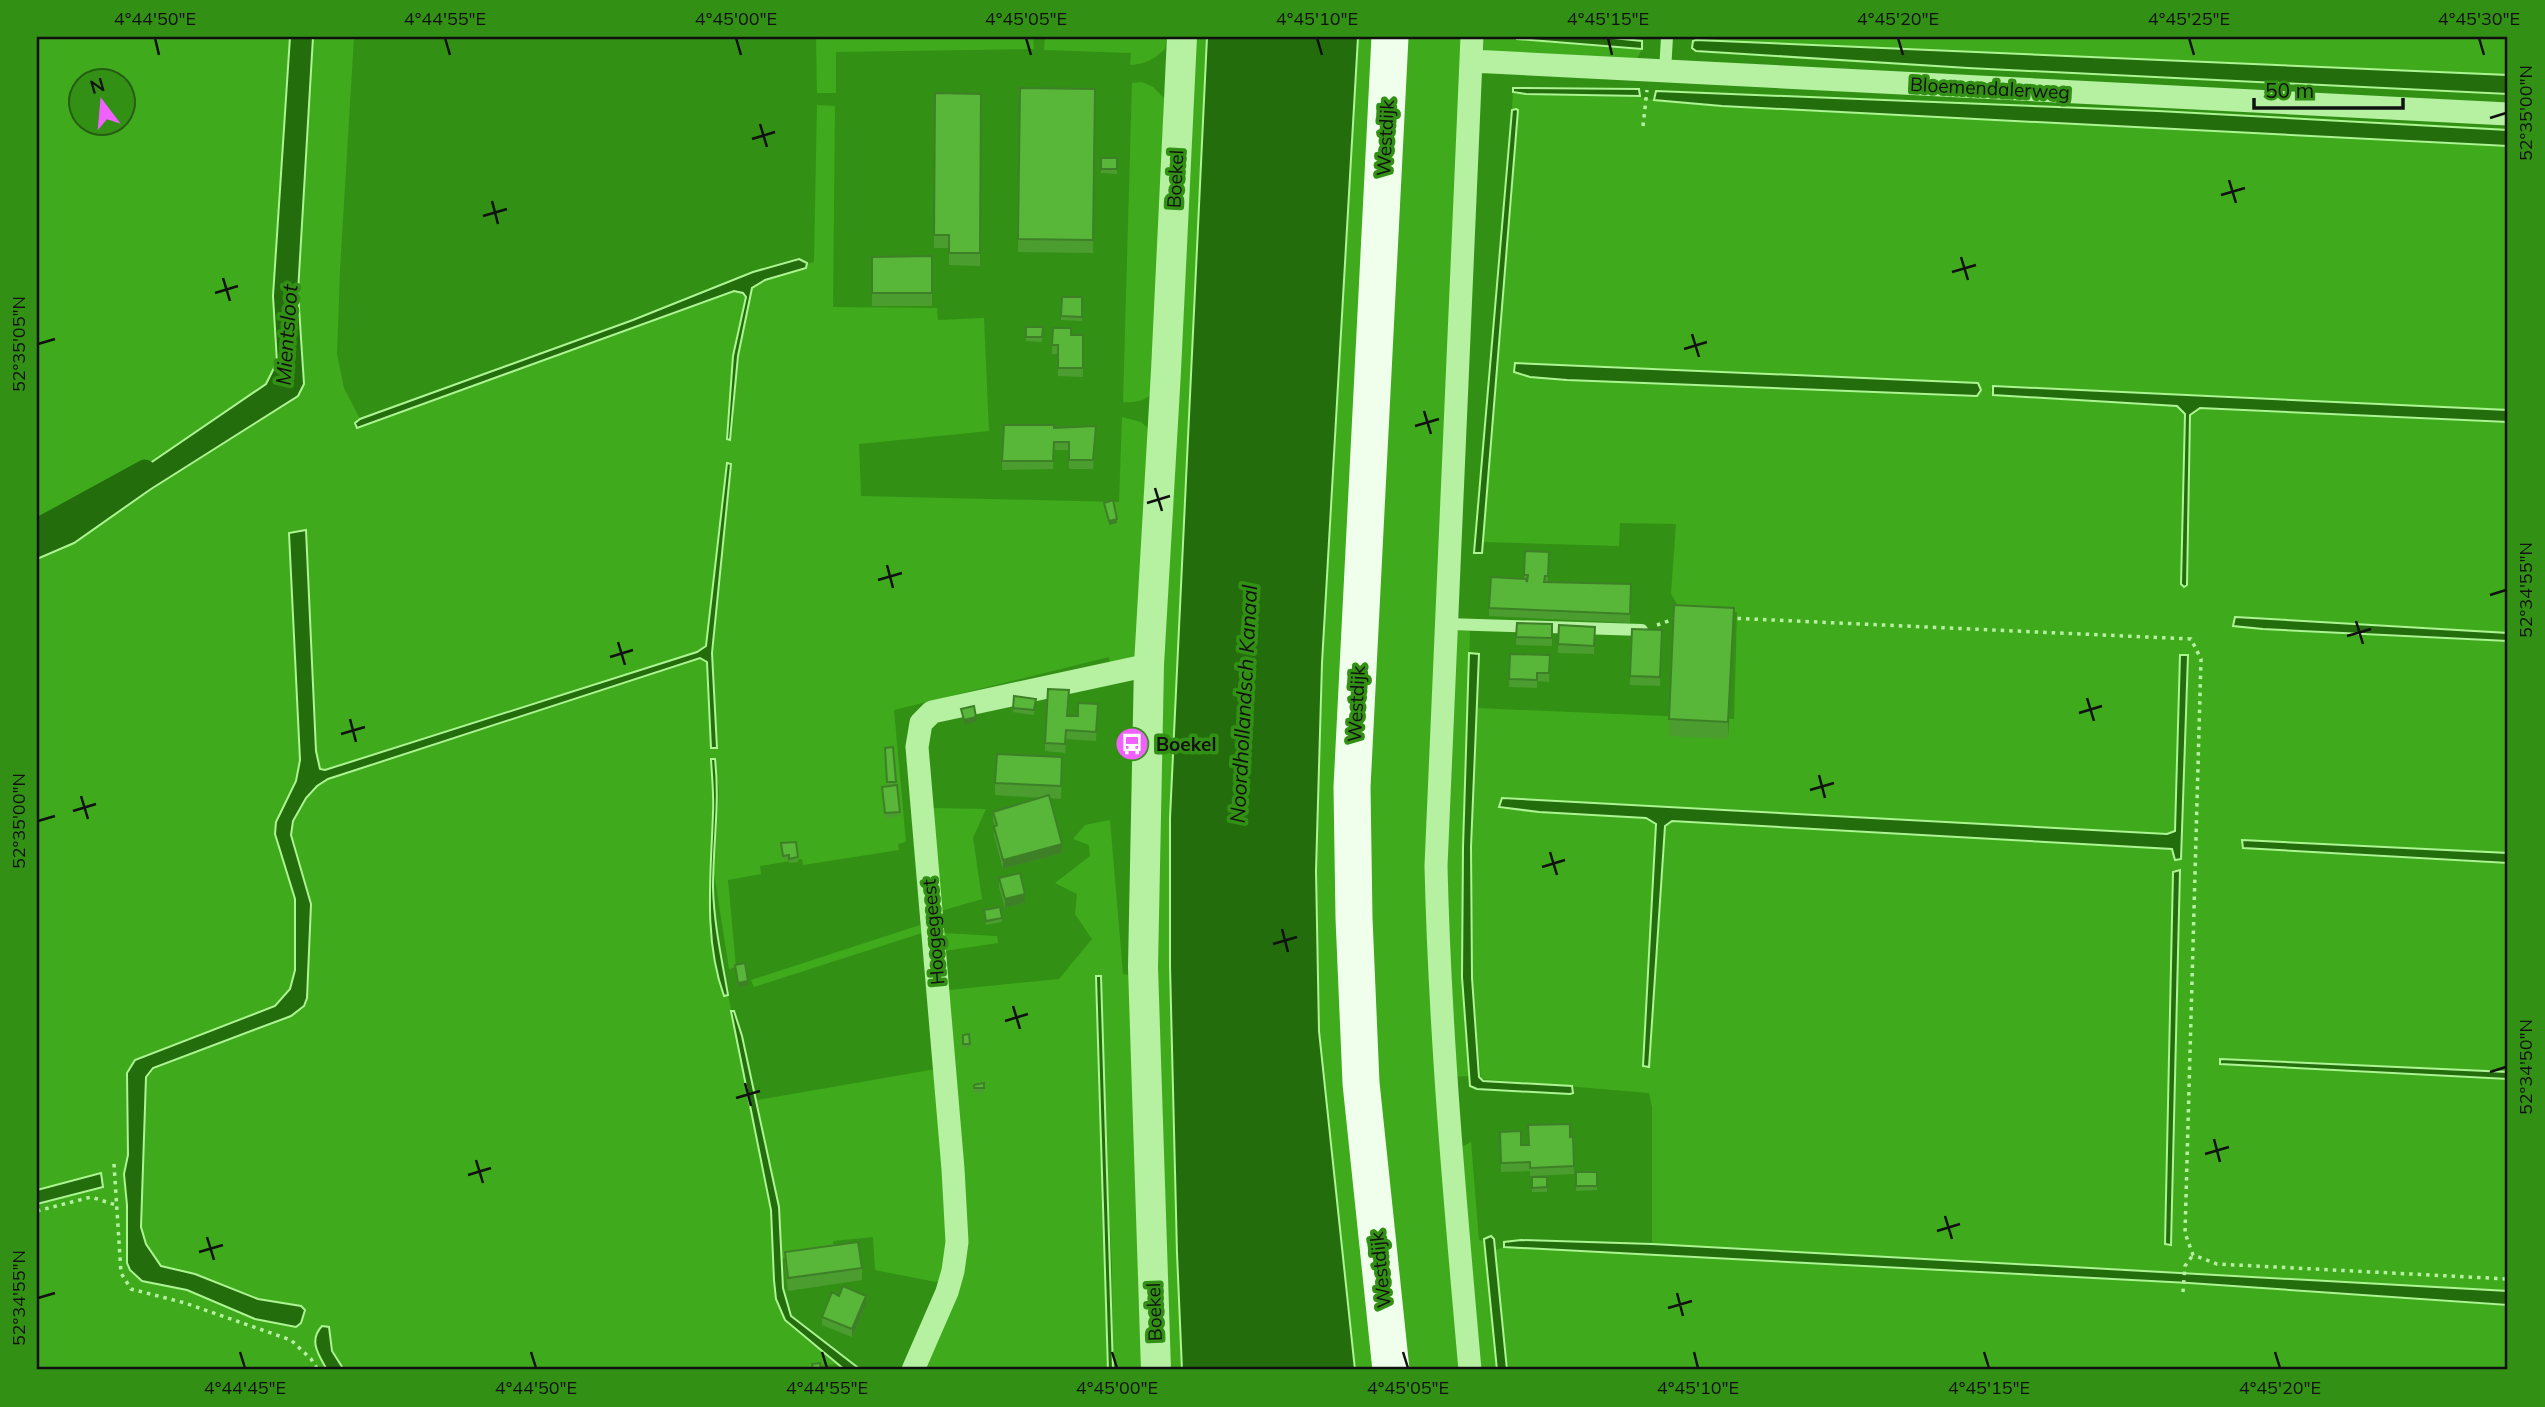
<svg xmlns="http://www.w3.org/2000/svg" width="2545" height="1407" font-family="Mulish,sans-serif">
	<style>
		.green { fill: #40aa1d; fill-rule: evenodd }
		.water { fill: #236d0d; stroke: #adf493; stroke-width: 2 }
		.lines { fill: none; stroke-linecap: round; stroke-linejoin: round }
		.canal { stroke: #236d0d; stroke-width: 21 }
		.path { stroke: #b5f1a1; stroke-width: 3.5; stroke-dasharray: 3.5 5; stroke-linecap: butt }
		.service { stroke: #b5f1a1; stroke-width: 12 }
		.minor { stroke: #b5f1a1; stroke-width: 23 }
		.tertiary { stroke: #b5f1a1; stroke-width: 30 }
		.primary { stroke: #efffeb; stroke-width: 37 }
		.wall { fill: #4c9d30 }
		.shaded-wall { fill: #3e8027 }
		.building { fill: #58b738; stroke: #3e8027; stroke-width: 2 }
		.ticks { fill: none; stroke: #111; stroke-width: 2.5 }
		.labels { text-anchor: middle; stroke-width: 7; stroke-linejoin: round; paint-order: stroke }
		.street-label { font-size: 19px; fill: #111; stroke: #329114 }
		.poi-label { font-size: 19px; font-weight: bold; fill: #111; stroke: #329114; text-anchor: start }
		.water-label { font-size: 21px; font-style: italic; fill: #111; stroke: #329114 }
		.neatline { fill: none; stroke: #111; stroke-width: 2.5 }
		.ticks-label { font-size: 18px; text-anchor: middle; fill: #111 }
	</style>
	<rect width="100%" height="100%" fill="#329114"/>
	<path class="green" d="M37 37H290L273 296 277 362 266 384 104 494 37 529ZM80 80H122V122H80Z
		M313 37H354L340 270 337 354 344 388 360 419 357 420V428L734 291 743 293 746 297 736 339 732 437 738 356 752 288 765 280 806 268 807 264 814 262 817 105 835 106 833 307 937 308 938 320 984 318 989 431 859 444 861 496 1119 502 1122 417 1141 422 1149 429 1135 659 1110 667 1109 657 894 710 906 842 898 844 899 850 803 865 802 859 760 866 761 874 728 880 736 967 729 969 714 873 719 791 715 759 711 760C712 777 714 796 713 814 711 871 704 940 724 996L728 995 771 1210 774 1280 785 1320 836 1364 787 1370H344L332 1351 329 1327 322 1326 317 1351 327 1370H37V559L74 543 304 384 298 292ZM727 463 731 464 712 653 717 748H711L707 661 700 658 328 779C307 792 295 810 291 835L307 998 298 1012 270 1025 153 1068 146 1077 141 1227 146 1243 161 1266 195 1274 258 1299 301 1306 255 1319 187 1290 143 1281 130 1270 127 1263V1205L124 1174 128 1155 135 1060 275 1006 290 989 295 970V899L275 834 276 822 296 781 300 760 289 533 317 764 320 769 325 770 697 652 707 646Z
		M816 37H1033L1034 49 836 52V93H817Z
		M1045 37 1132 39 1133 37H1167L1165 49C1154 59 1146 64 1130 65L1131 53 1044 50Z
		M1191 37H1207L1170 818V966L1177 1253 1182 1370H1166L1153 916 1157 707Z
		M1358 37H1381L1360 467 1381 1370H1355L1319 1031 1316 871 1322 663Z
		M1401 37H1465L1426 870 1430 996 1462 1370H1401L1362 888Z
		M1484 37H1517V40L1642 49 1635 62 1483 54Z
		M1695 37H2508V75L1695 41Z
		M1142 82 1153 87 1164 98 1153 393C1144 401 1135 403 1123 402L1132 83Z
		M1513 92 1639 97 1654 100 1722 106 2508 146V410L1993 386 1991 390 1993 395 2177 406 2185 414 2181 584 2184 587 2187 585 2190 414 2200 408 2508 422V633L2235 617 2233 626 2508 641V853L2242 841 2243 848 2508 863V1072L2221 1059 2220 1064 2508 1079V1291L1652 1244V1107L1649 1093 1481 1079 1472 978 1471 847 1476 708 1734 719 1737 612 1680 609 1671 594 1676 524 1620 523 1619 546 1483 542 1518 111 1512 110ZM1516 363 1571 367 1976 396 1530 377ZM2188 655 2181 858 2175 859 2172 849 1672 821 1665 826 1649 1067 1643 1065 1656 824 1646 818 1539 812 1502 798 2167 834 2175 831Z
		M1458 631H1470L1463 848 1462 977 1469 1076 1452 1077 1444 946 1453 639Z
		M929 808 986 809 973 838 982 899 941 911Z
		M1110 820 1123 974 1135 976 1143 1370H1113L1112 1266 1097 977 1108 1370H919L950 1303 949 990 1059 979 1092 939 1075 914 1077 894 1055 883 1090 856 1089 845 1073 839 1085 825Z
		M920 925 922 933 754 987 751 980Z
		M942 933 997 936 998 943 944 951Z
		M936 1069 947 1222 945 1277 936 1282 875 1270 873 1237 833 1241 834 1252 780 1259 779 1207 757 1100Z
		M1471 1142 1479 1240 1484 1241 1497 1370H1481L1466 1240 1462 1147Z
		M1506 1247 2189 1283 2508 1305V1370H1507L1495 1250Z"/>
	<path class="water" d="M290 37H313L298 292 304 384 298 396 151 489 74 543 37 559V529L105 494 266 384 277 362 273 296Z
		M1207 37H1358L1322 663 1316 871 1319 1031 1355 1370H1182L1177 1253 1170 966V818Z
		M1517 37H1603L1642 41V49L1517 39Z
		M1696 40 2508 75V94L1968 68 1696 51 1692 48 1693 41Z
		M1513 88 1639 89 1640 96 1526 94 1513 92Z
		M1656 91 2158 111 2508 130V146L1722 106 1654 100Z
		M1516 109 1518 110 1482 553H1474L1512 110Z
		M799 259 807 263 806 268 765 280 752 288 738 356 730 440 727 439 733 356 746 297 743 293 734 291 357 428 355 423 360 419 633 320 753 272Z
		M1515 363 1978 383 1981 390 1977 396 1567 380 1530 377 1514 372Z
		M1993 386 2508 410V422L2200 408 2190 415 2187 585 2184 587 2181 584 2185 414 2177 406 1993 395Z
		M727 463 731 464 712 653 717 748H711L707 662 700 658 328 779 317 786 306 798 293 821 291 835 311 904 307 998 304 1006 291 1016 153 1068 146 1077 141 1227 146 1244 161 1266 195 1274 258 1299 301 1306 305 1310 301 1323 296 1327 255 1319 187 1290 142 1281 130 1270 127 1263V1205L124 1174 128 1155 127 1073 135 1060 275 1006 290 989 295 970V899L275 834 276 822 296 781 300 760 289 533 306 530 316 751 320 769 325 770 697 652 706 646Z
		M2235 617 2508 633V641L2263 629 2233 626Z
		M1469 653 1479 654 1471 847 1472 978 1479 1077 1483 1081 1572 1086 1573 1093 1570 1094 1477 1089 1470 1086 1462 977 1463 848Z
		M2180 655H2188L2181 859 2175 860 2172 849 1672 821 1665 826 1649 1067 1643 1066 1656 824 1646 818 1539 812 1499 807 1502 798 2167 834 2175 831Z
		M711 759H715C720 803 713 844 713 888 714 925 722 960 728 995L724 996C703 938 711 874 713 813 714 796 712 777 711 759Z
		M2242 840 2508 853V863L2243 848Z
		M2180 870 2171 1245 2165 1244 2173 872Z
		M1096 976H1101L1113 1370H1108Z
		M731 1011H734L742 1036 779 1207 783 1288 791 1316 861 1370H845L785 1320 776 1299 774 1280 771 1210Z
		M2220 1059 2508 1072V1079L2220 1064Z
		M101 1173 103 1187 37 1204V1190Z
		M1491 1236 1494 1239 1507 1370H1497L1484 1239Z
		M1521 1240 1652 1244 2508 1291V1305L2189 1283 1504 1247V1242Z
		M322 1326 329 1327 332 1351 344 1370H327C319 1355 308 1341 322 1326Z"/>
	<g class="lines">
		<path class="canal" d="M37 529 145 470"/>
		<path class="path" d="M1643 126 1647 90
			M1729 618 2191 639 2201 659 2185 1233 2193 1255 2217 1264 2508 1279
			M1657 625 1677 618
			M114 1164 121 1273 131 1289 185 1303 291 1340 311 1359 318 1370
			M37 1211 91 1197 116 1205
			M2183 1292 2185 1266 2193 1255"/>
		<path class="service" d="M1665 71 1667 37
			M1447 624 1642 630"/>
		<path class="minor" d="M1471 61 2508 114
			M913 1370 947 1292 953 1271 957 1242 953 1169 917 747 921 723 932 712 1149 665
			M1470 1370C1455 1202 1440 1035 1436 866L1472 37"/>
		<path class="tertiary" d="M1156 1370 1143 967 1149 665 1166 371 1182 37"/>
		<path class="primary" d="M1390 37 1352 787 1354 918 1361 1083 1391 1370"/>
	</g>
	<path class="wall" d="M1020 88 1095 89 1093 253 1018 252Z
		M935 93 981 94 980 266 949 265V248H934Z
		M1101 158H1117V174L1101 173Z
		M932 256V306H872V257Z
		M1062 297H1082V321L1061 320Z
		M1026 327H1043L1042 342 1026 341Z
		M1053 328 1071 335H1083V377L1058 376V354H1052Z
		M1054 428 1096 434 1093 469H1069V450H1054L1053 469 1002 470V461Z
		M1525 551 1549 552 1548 582 1631 593 1630 623 1489 616V608L1524 579Z
		M1517 623 1552 624V646L1516 645Z
		M1559 625 1595 627 1594 654 1558 653Z
		M1734 625 1728 739 1669 736V719Z
		M1632 629 1662 630 1660 686 1630 685Z
		M1510 654 1550 655 1549 682 1537 681V688L1509 687Z
		M1014 696 1036 699 1034 715 1013 712Z
		M1069 699 1068 716H1078L1098 704 1096 741 1066 739 1065 753 1045 751V743Z
		M893 747 896 785 900 816 885 818 882 791 887 786 885 748Z
		M1062 770 1061 799 1049 798 1062 853 1003 869 994 835 995 826 993 821V812L1041 798 995 795V783Z
		M781 848 798 857V862L789 863V860H783Z
		M999 878 1025 903 1005 908 999 887Z
		M984 910 1002 918V922L986 925Z
		M969 1034 970 1048H963V1035Z
		M984 1083V1092L974 1093V1085Z
		M1500 1132 1521 1145 1573 1136 1574 1174 1530 1176V1171L1501 1172Z
		M1576 1172H1597V1190L1576 1191Z
		M1532 1177H1547V1192H1532Z
		M785 1252 862 1268V1280L788 1291 785 1265Z
		M866 1305 852 1337 822 1325V1317Z"/>
	<path class="shaded-wall" d="M1117 519V523L1109 525V521Z
		M1734 608V625L1728 739V722Z
		M976 717V722L964 725V720Z
		M1062 844V853L1003 869V860Z
		M1025 894V903L1005 908V899Z
		M748 981V985L738 987V983Z
		M866 1296V1305L852 1337V1329Z"/>
	<path class="building" d="M1020 88 1095 89 1093 240 1018 239Z
		M935 93 981 94 980 253H949V235H934Z
		M1101 158H1117V169H1101Z
		M932 256V293H872V257Z
		M1062 297H1082V317L1061 316Z
		M1026 327H1043L1042 337H1026Z
		M1053 328H1071V335H1083V368H1058V345H1052Z
		M1004 425H1054V428L1096 426 1093 460H1069V442H1054L1053 461H1002Z
		M1113 500 1117 519 1109 521 1104 503Z
		M1525 551 1549 552 1548 576H1545L1544 582 1631 584 1630 614 1489 608 1491 577 1526 579 1527 582 1528 575H1524Z
		M1674 605 1734 608 1728 722 1669 719Z
		M1517 623 1552 624V638L1516 637Z
		M1559 625 1595 627 1594 646 1558 644Z
		M1632 629 1662 630 1660 677 1630 676Z
		M1510 654 1550 655 1549 673H1537V680L1509 679Z
		M1048 689 1069 690 1067 716H1078V703L1098 704 1096 732 1066 730 1065 744 1045 743Z
		M1014 696 1036 699 1034 710 1013 708Z
		M974 706 976 717 964 720 961 709Z
		M893 747 896 782H887L885 748Z
		M997 754 1062 757 1061 786 995 783Z
		M897 785 900 812 885 813 882 787Z
		M1049 795 1062 844 1003 860 994 827 997 825 993 812Z
		M796 842 798 857 789 859V855L783 856 781 843Z
		M1020 873 1025 894 1005 899 999 878Z
		M1000 907 1002 918 986 921 984 910Z
		M745 963 748 981 738 983 735 965Z
		M969 1034 970 1044H963V1035Z
		M984 1083V1088H974V1085Z
		M1570 1124V1137L1573 1136 1574 1166 1530 1168V1162L1501 1163 1500 1132 1521 1131V1145H1529L1528 1125Z
		M1576 1172H1597V1186H1576Z
		M1532 1177H1547V1187L1532 1188Z
		M858 1242 862 1268 788 1278 785 1252Z
		M843 1286 866 1296 852 1329 822 1317 832 1292 839 1296Z
		M820 1363 821 1370H813L812 1364Z"/>
	<path class="ticks" d="M155 38 159 55M445 38 450 55M736 38 741 55M1026 38 1031 55M1317 38 1322 55M1608 38 1612 55M1898 38 1903 55M2189 38 2194 55M2479 38 2484 55M2490 118 2506 113M760 124 767 147M752 139 775 132M2229 180 2236 203M2221 195 2245 188M492 201 498 224M483 216 507 209M1961 257 1968 280M1952 272 1976 265M223 278 230 301M215 293 238 286M1692 334 1699 357M38 344 55 339M1684 349 1707 342M1424 411 1431 434M1415 426 1439 419M1155 488 1162 511M1147 503 1170 496M887 565 893 588M878 580 902 573M2490 595 2506 590M2356 621 2363 644M2347 636 2371 629M618 642 625 665M610 657 633 650M2087 698 2094 721M2079 713 2102 706M350 719 356 742M341 734 365 727M1819 775 1825 798M1810 790 1834 783M81 796 88 819M73 811 96 804M38 821 55 816M1550 852 1557 875M1542 867 1565 860M1282 929 1288 952M1273 944 1297 937M1013 1006 1020 1029M1005 1021 1028 1014M2490 1072 2506 1067M745 1083 751 1106M736 1098 760 1091M2214 1139 2220 1162M2205 1154 2229 1147M476 1160 483 1183M468 1175 491 1168M1945 1216 1952 1239M1937 1231 1960 1224M207 1237 214 1260M199 1252 223 1245M1677 1293 1683 1316M38 1298 55 1293M1668 1308 1692 1301M240 1352 245 1368M531 1352 536 1368M822 1352 827 1368M1112 1352 1117 1368M1403 1352 1408 1368M1694 1352 1698 1368M1984 1352 1989 1368M2275 1352 2280 1368"/>
	<defs>
		<symbol id="bus-disc" viewBox="-11 -11 22 22"><circle r="9.5" fill="#f161ff" stroke="#329114"/><path d="M-5-6H5V4H4V6H2V4H-2V6H-4V4H-5ZM-3.5-4V0h7V-4ZM-3.5 1.2v1.5H-2V1.2ZM2 1.2v1.5H3.5V1.2Z" fill="#fff"/></symbol>
	</defs>
	<g fill-rule="evenodd">
		<use href="#bus-disc" x="1113" y="725" width="38" height="38"/>
	</g>
	<g class="labels">
		<g class="street-label">
			<text transform="translate(1990 88) rotate(3)" y="7">Bloemendalerweg</text>
			<text transform="translate(1385 138) rotate(-87)" y="7">Westdijk</text>
			<text transform="translate(1175 179) rotate(-87)" y="7">Boekel</text>
			<text transform="translate(1356 704) rotate(-87)" y="7">Westdijk</text>
			<text transform="translate(933 932) rotate(-95)" y="7">Hoogegeest</text>
			<text transform="translate(1380 1270) rotate(-96)" y="7">Westdijk</text>
			<text transform="translate(1154 1312) rotate(-92)" y="7">Boekel</text>
		</g>
		<g class="poi-label">
			<text x="1156" y="751">Boekel</text>
		</g>
		<g class="water-label">
			<text transform="translate(287 335) rotate(-86)" y="7">Mientsloot</text>
			<text transform="translate(1244 704) rotate(-87)" y="7">Noordhollandsch Kanaal</text>
		</g>
	</g>
	<rect width="2545" height="1407" fill="none" stroke="#329114" stroke-width="77"/>
	<g transform="translate(102 102) rotate(344)"><circle r="33" fill="#329114" stroke="#255e13" stroke-width="2"/>
	<path d="M0-5L12 26L0 18L-12 26Z" fill="#f161ff"/>
	<text y="-10" font-size="19" font-weight="bold" text-anchor="middle" fill="#111111">N</text>
	</g>
	<path d="M2254 98v10h149v-10" fill="none" stroke="#111111" stroke-width="3.5"/>
	<text x="2265" y="98" font-size="21" fill="#111111" stroke="#329114" stroke-width="5" paint-order="stroke">50 m</text>
	<rect x="38" y="38" width="2468" height="1330" class="neatline"/>
	<g class="ticks-label">
		<text x="155" y="25">4°44'50"E</text>
		<text x="445" y="25">4°44'55"E</text>
		<text x="736" y="25">4°45'00"E</text>
		<text x="1026" y="25">4°45'05"E</text>
		<text x="1317" y="25">4°45'10"E</text>
		<text x="1608" y="25">4°45'15"E</text>
		<text x="1898" y="25">4°45'20"E</text>
		<text x="2189" y="25">4°45'25"E</text>
		<text x="2479" y="25">4°45'30"E</text>
		<text transform="translate(2526 113) rotate(-90)" y="6">52°35'00"N</text>
		<text transform="translate(19 344) rotate(-90)" y="6">52°35'05"N</text>
		<text transform="translate(2526 590) rotate(-90)" y="6">52°34'55"N</text>
		<text transform="translate(19 821) rotate(-90)" y="6">52°35'00"N</text>
		<text transform="translate(2526 1067) rotate(-90)" y="6">52°34'50"N</text>
		<text transform="translate(19 1298) rotate(-90)" y="6">52°34'55"N</text>
		<text x="245" y="1394">4°44'45"E</text>
		<text x="536" y="1394">4°44'50"E</text>
		<text x="827" y="1394">4°44'55"E</text>
		<text x="1117" y="1394">4°45'00"E</text>
		<text x="1408" y="1394">4°45'05"E</text>
		<text x="1698" y="1394">4°45'10"E</text>
		<text x="1989" y="1394">4°45'15"E</text>
		<text x="2280" y="1394">4°45'20"E</text>
	</g>
</svg>
